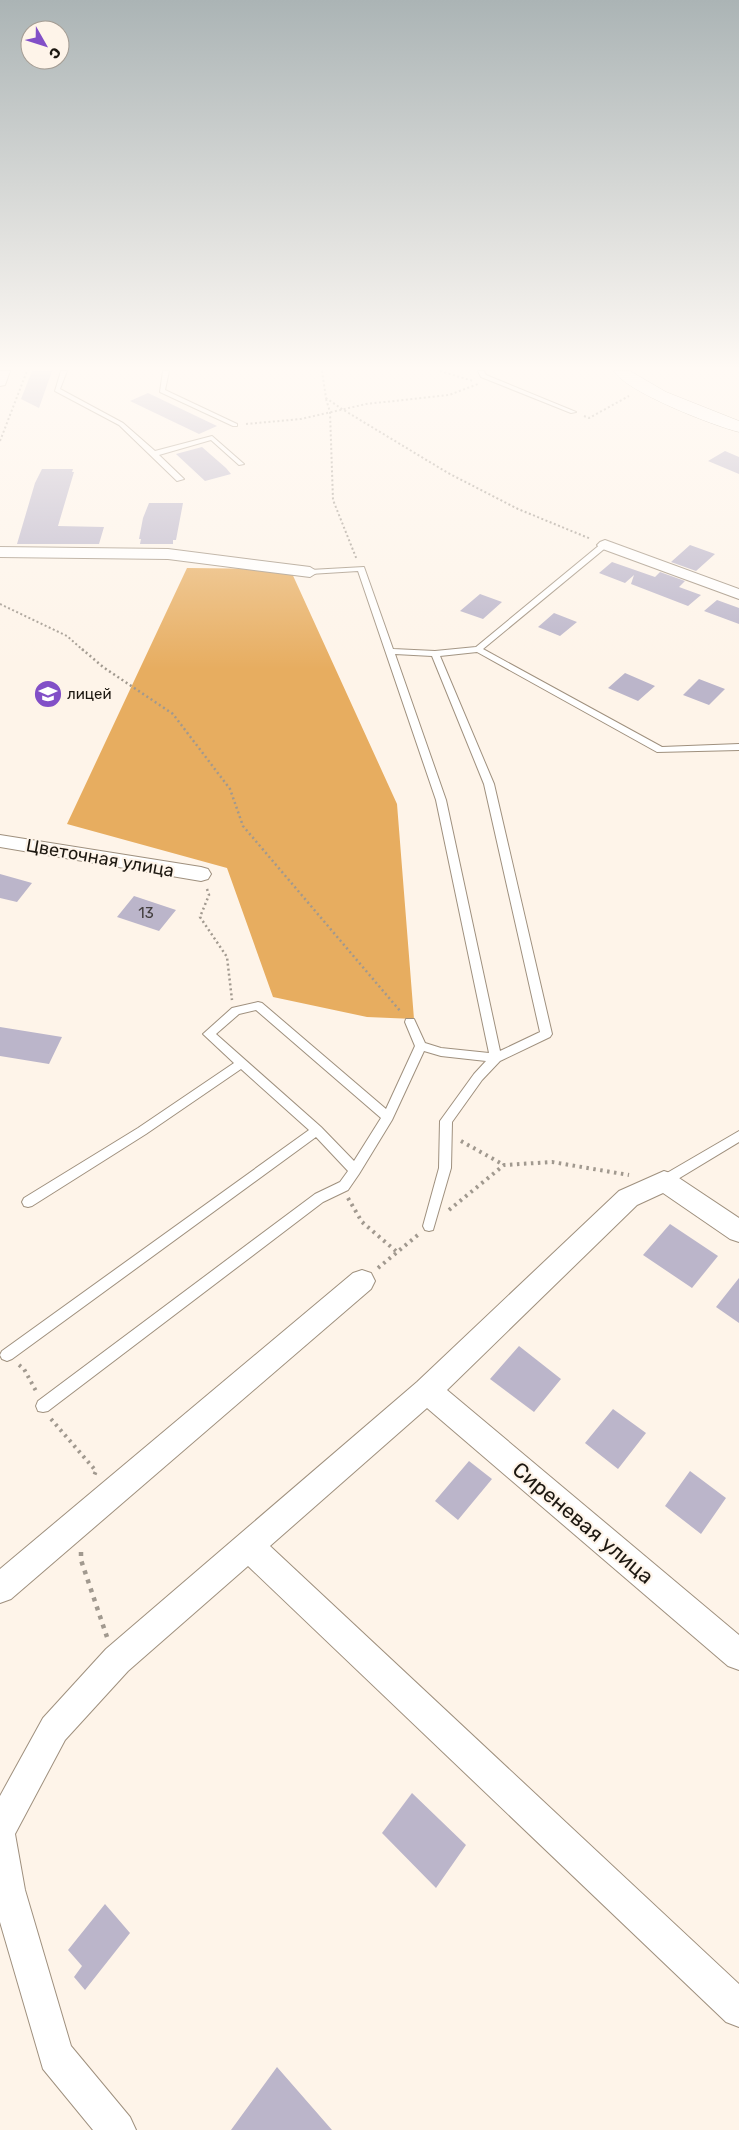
<svg xmlns="http://www.w3.org/2000/svg" width="739" height="2130" font-family="Rubik,sans-serif">
	<style>
		.forest { fill: #e7ad60 }
		.building { fill: #bbb5ca }
		.lines { fill: none; stroke-linecap: round; stroke-linejoin: round }
		.lane-casing { stroke: #9f907e; stroke-width: 2 }
		.street-casing { stroke: #9f907e; stroke-width: 2 }
		.secondary-casing { stroke: #9f907e; stroke-width: 1 }
		.path-far3 { stroke: #a1998f; stroke-width: 2; stroke-dasharray: 2 2.5; stroke-linecap: butt }
		.path-far2 { stroke: #a1998f; stroke-width: 2.5; stroke-dasharray: 2 3; stroke-linecap: butt }
		.path-far1 { stroke: #a1998f; stroke-width: 4; stroke-dasharray: 2.5 4.5; stroke-linecap: butt }
		.path { stroke: #a1998f; stroke-width: 4.5; stroke-dasharray: 4 5.5; stroke-linecap: butt }
		.lane { fill: #fff; fill-rule: evenodd }
		.street { fill: #fff; fill-rule: evenodd }
		.secondary { fill: #fff; fill-rule: evenodd }
		.labels { text-anchor: middle; stroke-width: 4.5; stroke-linejoin: round; paint-order: stroke }
		.far-poi-label { font-size: 15px; fill: #1d1811; stroke: #fef4e9; text-anchor: start }
		.number-label { font-size: 15px; fill: #443f3f }
		.street-label { font-size: 18px; fill: #1d1811; stroke: #fef4e9 }
		.near-street-label { font-size: 21px; fill: #1d1811; stroke: #fef4e9 }
	</style>
	<rect width="100%" height="100%" fill="#fef4e9"/>
	<path class="forest" d="M187 568 290 569 397 804 414 1019 367 1017 273 997 227 868 67 824Z"/>
	<path class="building" d="M32 371H52L39 408 21 399Z
		M148 393 217 426 199 434 130 401Z
		M202 447 226 468 231 474 205 481 176 454Z
		M725 451 739 457V474L708 461Z
		M42 469H73L72 472H74L58 526 104 527 99 544H17L35 483Z
		M149 503H183L176 540H173V544H140L141 539H139L143 518Z
		M690 545 715 554 696 571 671 562Z
		M612 562 655 577 660 572 685 581 679 587 701 595 688 606 631 584 634 575 625 583 599 573Z
		M480 594 502 602 483 619 460 611Z
		M717 600 739 608V624L704 611Z
		M554 613 577 622 560 636 538 627Z
		M625 673 655 686 638 701 608 688Z
		M699 679 725 689 709 705 683 695Z
		M0 874 32 883 17 902 0 898Z
		M134 896 176 910 159 931 117 917Z
		M0 1027 62 1037 49 1064 0 1056Z
		M670 1224 718 1256 692 1288 643 1255Z
		M739 1278V1323L716 1307Z
		M519 1346 561 1379 534 1412 490 1379Z
		M613 1409 646 1433 618 1469 585 1443Z
		M469 1461 492 1479 458 1520 435 1501Z
		M690 1471 726 1498 701 1534 665 1506Z
		M412 1793 466 1845 436 1888 382 1833Z
		M105 1904 130 1933 85 1990 74 1977 82 1966 68 1950Z
		M277 2067 332 2130H231Z"/>
	<g class="lines">
		<defs>
			<path id="lane" d="M61 371H67L60 389 123 423 155 451 212 436 244 464 239 465 211 440 159 455 184 479 177 481 119 425 55 391Z
				M163 371H169L165 390 237 424V426H233L160 392Z
				M478 371H484L486 375 576 412 571 413 481 377Z
				M602 543 609 545 483 649 662 747 739 744V750L657 752 477 652 440 656 494 784 552 1034 550 1037 500 1061 482 1080 452 1122 451 1168 433 1230 429 1231 425 1230 423 1226 439 1168 440 1121 474 1074 486 1061 441 1056 424 1051 392 1120 359 1174 348 1190 323 1202 48 1411 43 1412 38 1411 36 1406 38 1401 315 1194 340 1182 348 1171 316 1137 12 1359 7 1361 2 1359 0 1355 2 1351 309 1130 241 1069 146 1134 32 1206 28 1207 24 1206 22 1202 24 1198 138 1128 234 1063 203 1034 232 1008 258 1002 262 1003 386 1109 415 1046 405 1022 406 1019H414L425 1043 441 1048 489 1053 436 800 358 571 310 574 306 572 310 570 364 567 393 649 435 651 476 647ZM395 654 432 656 484 784 540 1032 500 1051 446 800ZM256 1010 381 1118 354 1161 321 1127 216 1034 239 1014Z
				M739 1131V1142L668 1185 664 1186 660 1185 658 1181 660 1177Z"/>
			<path id="street" d="M0 371H10L5 385 0 386Z
				M605 540 739 589V599L600 548 597 545 600 542Z
				M0 547 168 549 310 567 318 572 310 577 168 559 0 557Z
				M0 835 201 867 208 869 211 874 208 879 201 881 0 847Z
				M664 1171 673 1174 739 1218V1242L730 1239 663 1193 637 1205 447 1390 739 1635V1670L728 1666 427 1408 270 1546 739 1984V2027L726 2022 248 1566 128 1671 65 1740 15 1834 25 1890 71 2046 130 2117 136 2130H93L43 2069 0 1922V1796L43 1718 106 1649 417 1382 619 1191Z
				M362 1270 371 1273 375 1281 371 1289 11 1599 0 1603V1569L353 1273Z"/>
			<path id="secondary" d="M614 371H630L666 392 739 421V432C714 426 624 391 614 371Z"/>
		</defs>
		<use href="#lane" class="lane-casing"/>
		<use href="#street" class="street-casing"/>
		<use href="#secondary" class="secondary-casing"/>
		<path class="path-far3" d="M322 371 326 398 342 409 448 473 518 509 591 539
			M440 371 473 381
			M326 399 330 412 333 500 357 560
			M584 416 589 418 629 396
			M246 424 301 419 366 404 449 395 478 384
			M0 441 27 371
			M0 604 67 636 84 651"/>
		<path class="path-far2" d="M82 649 103 667 173 714 230 789 243 826 401 1012
			M207 889 209 895 200 917 227 957 232 1000"/>
		<path class="path-far1" d="M461 1141 504 1165
			M348 1198 362 1222 397 1252
			M449 1210 504 1165 552 1162 629 1175
			M378 1268 419 1234
			M19 1365 24 1369 36 1391
			M51 1419 96 1471 93 1478"/>
		<path class="path" d="M81 1552V1560L107 1637"/>
		<use href="#lane" class="lane"/>
		<use href="#street" class="street"/>
		<use href="#secondary" class="secondary"/>
	</g>
	<linearGradient id="sky" x2="0" y2="1"><stop stop-color="#abb4b5"/><stop offset="0.55" stop-color="#fffaf5"/><stop offset="1" stop-color="#fffaf5" stop-opacity="0"/></linearGradient>
	<rect width="739" height="669" fill="url(#sky)"/>
	<defs>
		<symbol id="school-disc" viewBox="-11 -11 22 22"><circle r="9.5" fill="#824fc7" stroke="#fef4e9"/><path d="M0-5L7-2L0 1L-7-2ZM-4 1L0 2.5L4 1V4Q0 6-4 4Z" fill="#fff"/></symbol>
	</defs>
	<g fill-rule="evenodd">
		<use href="#school-disc" x="32" y="678" width="32" height="32"/>
	</g>
	<g class="labels">
		<g class="far-poi-label">
			<text x="67" y="699">лицей</text>
		</g>
		<g class="number-label">
			<text x="146" y="918">13</text>
		</g>
		<g class="street-label">
			<text transform="translate(100 858) rotate(10)" y="6">Цветочная улица</text>
		</g>
		<g class="near-street-label">
			<text transform="translate(583 1523) rotate(40)" y="7">Сиреневая улица</text>
		</g>
	</g>
	<g transform="translate(45 45) rotate(129)"><circle r="24" fill="#fef4e9" stroke="#a49c93"/>
	<path d="M0-4L9 19L0 12L-9 19Z" fill="#824fc7"/>
	<text y="-8" font-size="14" font-weight="bold" text-anchor="middle" fill="#1d1811">С</text>
	</g>
</svg>
